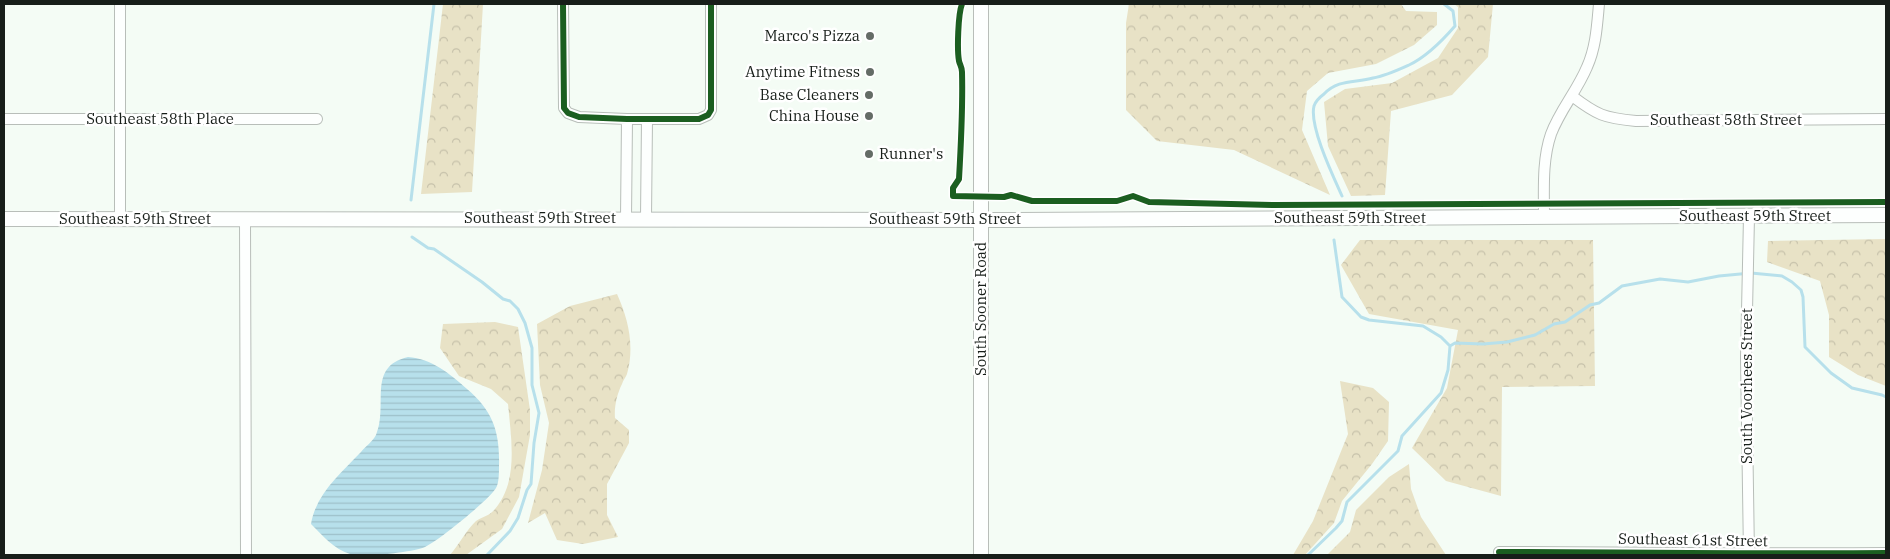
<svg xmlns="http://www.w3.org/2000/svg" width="1890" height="559" font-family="'IBM Plex Serif',serif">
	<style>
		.forest { fill: url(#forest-crowns) }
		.water { fill: url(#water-rules) }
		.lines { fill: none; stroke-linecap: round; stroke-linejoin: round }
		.stream { stroke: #b7e0eb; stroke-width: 3 }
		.minor-casing { stroke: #b8beb9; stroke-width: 12 }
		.secondary-casing { stroke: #b8beb9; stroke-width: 16 }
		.minor { stroke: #fdfffe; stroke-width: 10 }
		.secondary { stroke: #fdfffe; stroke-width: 14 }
		.cycleway-casing { stroke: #fff; stroke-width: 9 }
		.cycleway { stroke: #1b5e20; stroke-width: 6 }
		.poi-dot { fill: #646c66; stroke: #fff; stroke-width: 2 }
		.labels { text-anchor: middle; stroke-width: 5; stroke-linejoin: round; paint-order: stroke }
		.poi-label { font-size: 15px; fill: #171e19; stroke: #fff; text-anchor: end }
		.street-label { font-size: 15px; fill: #171e19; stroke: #fff }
	</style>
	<defs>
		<pattern id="forest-crowns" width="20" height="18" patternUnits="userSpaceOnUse" patternTransform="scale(1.25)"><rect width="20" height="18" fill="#e8e2c6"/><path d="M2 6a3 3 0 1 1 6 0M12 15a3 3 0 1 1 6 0" fill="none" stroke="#c6c1aa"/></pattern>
		<pattern id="water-rules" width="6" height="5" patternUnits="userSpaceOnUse" patternTransform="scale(1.25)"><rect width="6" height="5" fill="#b7e0eb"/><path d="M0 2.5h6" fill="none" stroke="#9dc0c9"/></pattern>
	</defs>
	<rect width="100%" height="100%" fill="#f4fcf5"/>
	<path class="forest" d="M443 4H483L472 192 421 194Z
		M1129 4H1401L1406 11 1437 12V25L1414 45 1376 64 1328 73 1307 91 1302 130 1330 195 1234 150 1157 141 1126 110V23Z
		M1454 4H1493L1488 57 1452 95 1391 111 1385 195 1351 196 1328 146 1324 102 1345 89 1392 83 1438 58 1458 28V7Z
		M1886 239V386L1858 375 1829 357V315L1820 281 1767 262 1768 241Z
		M1360 240H1593L1595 386 1502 387 1501 496 1446 481 1412 448 1447 388 1458 330 1369 314 1341 265Z
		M617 294C628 318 635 346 627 374 626 377 623 380 622 384 617 394 614 407 615 418L629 430V443L607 484V515L618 537 583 544 557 540 545 513 528 523 542 470 549 423 540 385 537 324 570 306Z
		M495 322 518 327 530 410V435L519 497 502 529 466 555H450C458 546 467 529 476 521 482 517 491 515 495 509 519 481 511 438 508 404L491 389 459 376 440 348 443 324Z
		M1340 381 1373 388 1389 402 1388 441 1372 464 1342 501 1334 523 1305 555H1293L1313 521 1348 434Z
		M1409 464 1411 489 1421 517 1446 555H1327L1350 532 1356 510 1389 477Z"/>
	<path class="water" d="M408 357C432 359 449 373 467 389 493 411 500 432 499 466 499 473 499 483 496 488 489 500 438 541 425 547 414 552 362 558 350 554 334 549 323 536 311 524 316 494 340 474 361 452 365 447 373 441 376 435 389 405 366 367 408 357Z"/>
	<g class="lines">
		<path class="stream" d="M1342 196C1333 176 1309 126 1314 106 1316 100 1320 97 1324 94 1338 79 1355 83 1373 78 1385 76 1398 70 1409 65 1426 57 1442 41 1455 26L1453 11 1444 4
			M411 200 434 4
			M412 237 428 248 434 249 482 282 503 299 510 301 518 309 525 323 532 348V385L539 413 534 443 531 484 527 490 518 518 510 531 487 555
			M1450 346 1455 343 1483 344 1507 342 1535 335 1554 324 1565 322 1590 305 1599 303 1622 286 1660 279 1688 282 1719 276 1751 273 1782 276 1792 282 1801 290 1803 297 1805 347 1831 373 1852 388 1882 395 1886 397
			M1308 555 1336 528 1342 521 1347 502 1398 451 1402 436 1441 393 1448 370 1450 346 1441 337 1423 326 1369 320 1361 317 1342 297 1334 240"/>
		<defs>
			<path id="minor" d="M563 4 564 108 568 113 579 117 627 119H699L708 115 711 110V4
				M1572 96C1597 115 1604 118 1636 121L1886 119
				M4 119H317
				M1544 217C1544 190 1542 160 1551 134 1560 110 1577 91 1587 67 1596 47 1597 26 1599 4
				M626 218 627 119
				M646 218 647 119
				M120 219V4
				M245 219 246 555
				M1499 552C1628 552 1757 554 1886 553
				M1749 555 1746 358 1749 217"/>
			<path id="secondary" d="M4 219 1004 220 1886 215
				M981 555V4"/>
		</defs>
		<use href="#minor" class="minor-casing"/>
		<use href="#secondary" class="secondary-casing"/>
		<use href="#minor" class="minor"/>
		<use href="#secondary" class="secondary"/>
		<defs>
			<path id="cycleway" d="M563 4 564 108 568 113 579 117 627 119H699L708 115 711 110V4
				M962 4C958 14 957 50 959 61 960 65 962 67 962 72 963 108 961 144 959 179L953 188V196L1004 197 1011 195 1032 201H1117L1133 196 1149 202 1274 205 1886 202
				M1499 552C1628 552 1757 554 1886 553"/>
		</defs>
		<use href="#cycleway" class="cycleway-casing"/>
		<use href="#cycleway" class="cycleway"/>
	</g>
	<g class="poi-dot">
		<circle cx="870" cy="36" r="5"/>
		<circle cx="870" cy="72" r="5"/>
		<circle cx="869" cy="95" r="5"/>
		<circle cx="869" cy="116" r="5"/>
		<circle cx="869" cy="154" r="5"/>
	</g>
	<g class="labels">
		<g class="poi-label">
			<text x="860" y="41">Marco's Pizza</text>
			<text x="860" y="77">Anytime Fitness</text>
			<text x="859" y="100">Base Cleaners</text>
			<text x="859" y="121">China House</text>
			<text x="879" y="159" text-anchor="start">Runner's</text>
		</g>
		<g class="street-label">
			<text x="160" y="124">Southeast 58th Place</text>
			<text x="1726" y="125">Southeast 58th Street</text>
			<text x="1755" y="221">Southeast 59th Street</text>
			<text x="540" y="223">Southeast 59th Street</text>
			<text x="1350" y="223">Southeast 59th Street</text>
			<text x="135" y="224">Southeast 59th Street</text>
			<text x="945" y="224">Southeast 59th Street</text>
			<text transform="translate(981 309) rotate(-90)" y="5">South Sooner Road</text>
			<text transform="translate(1747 386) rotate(-90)" y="5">South Voorhees Street</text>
			<text transform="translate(1693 540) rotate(1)" y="5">Southeast 61st Street</text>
		</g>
	</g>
	<rect width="1890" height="559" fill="none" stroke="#171e19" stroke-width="10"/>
</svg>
